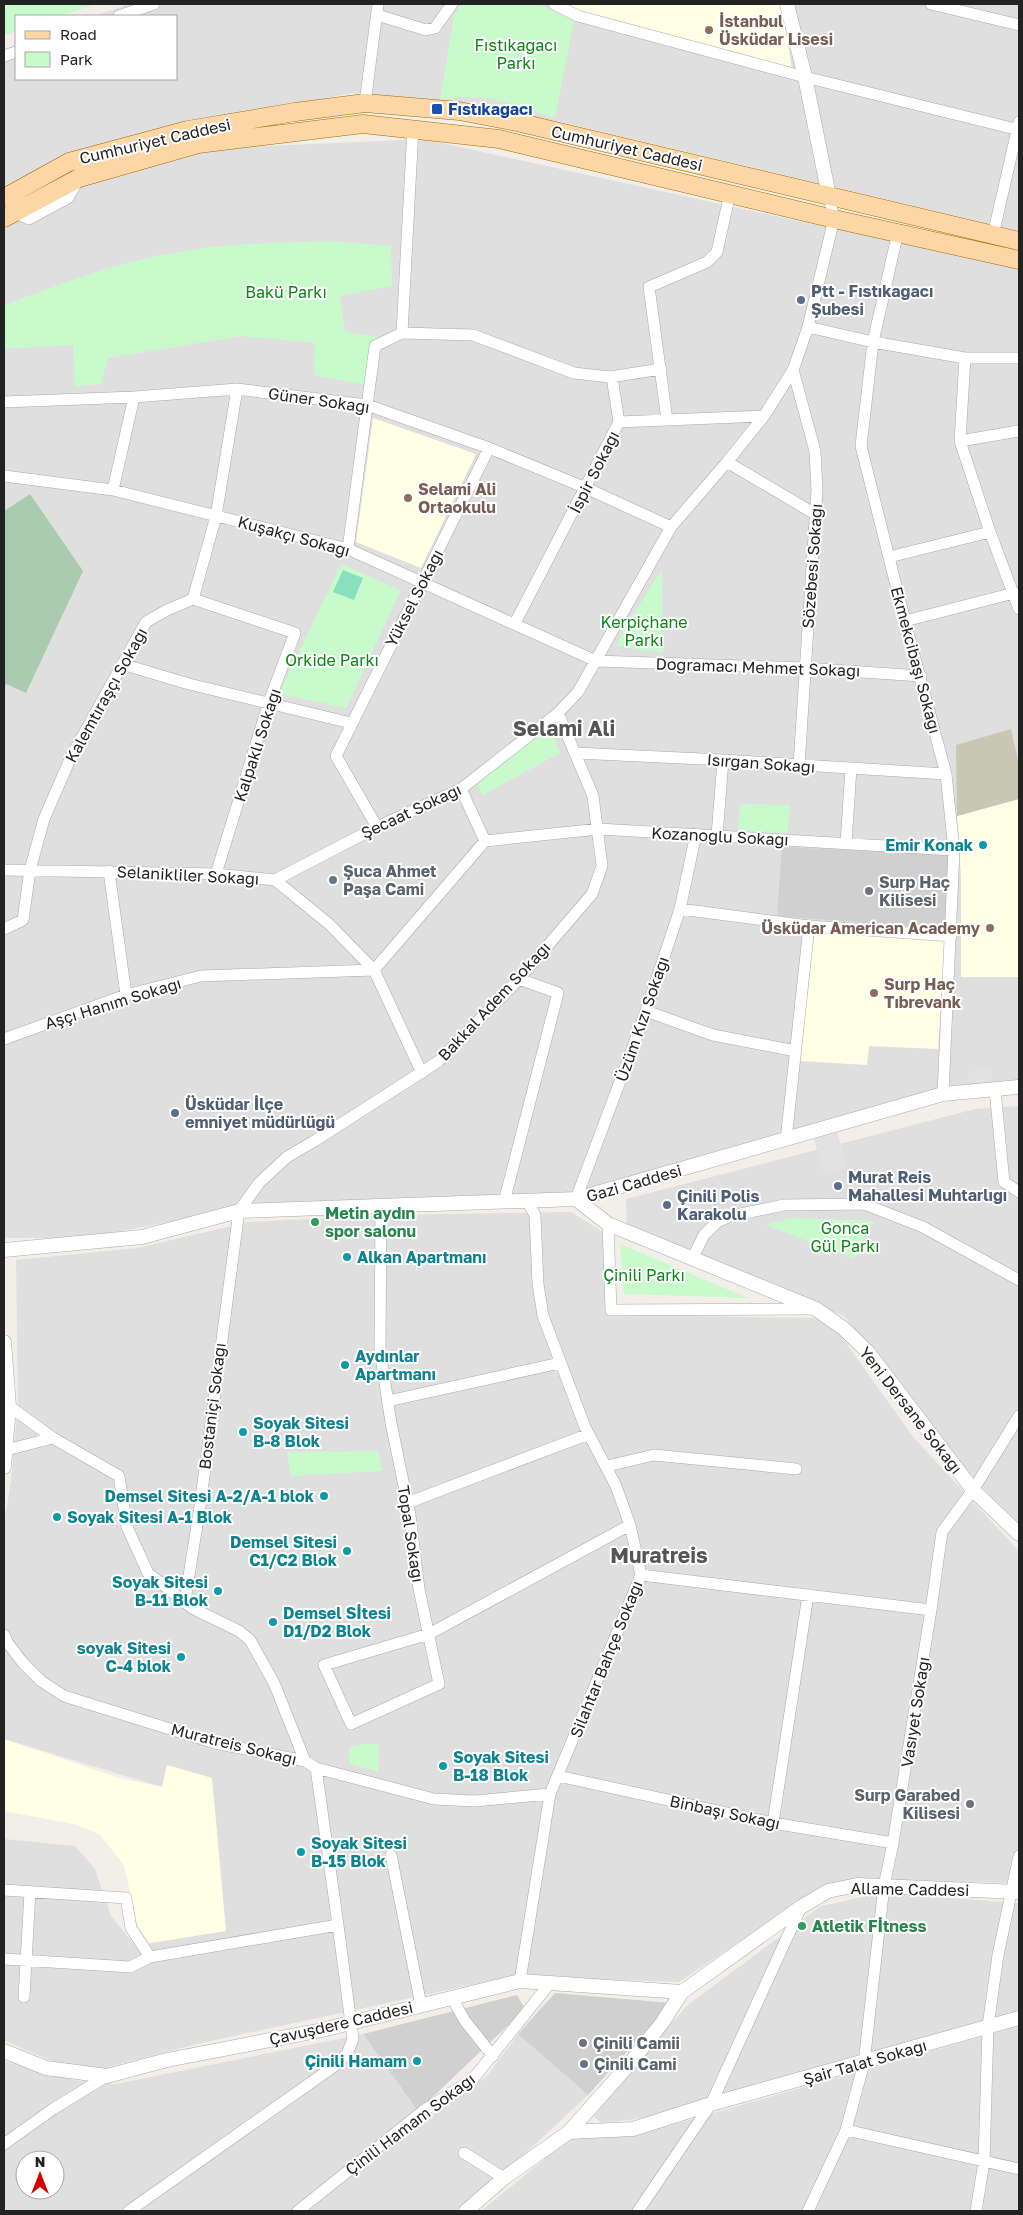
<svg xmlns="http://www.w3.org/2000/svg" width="1023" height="2215" font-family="'Golos Text',sans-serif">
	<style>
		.residential { fill: #e0dfdf; fill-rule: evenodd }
		.education { fill: #ffffe5 }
		.religious { fill: #d0d0d0 }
		.construction { fill: #c7c7b4 }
		.cemetery { fill: #aacbaf }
		.park { fill: #c8facc }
		.pitch { fill: #88e0be }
		.parking { fill: #e2e2e2 }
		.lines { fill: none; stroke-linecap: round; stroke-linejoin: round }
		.minor-casing { stroke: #a9a9a9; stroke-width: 12 }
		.tertiary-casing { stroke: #a9a9a9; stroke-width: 15 }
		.primary-casing { stroke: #a06b00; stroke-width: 19 }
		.minor { stroke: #fff; stroke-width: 11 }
		.tertiary { stroke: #fff; stroke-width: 14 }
		.primary { stroke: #fcd6a4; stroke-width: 18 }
		.education-dot { fill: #8d6e63; stroke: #fff; stroke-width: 2 }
		.transit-dot { fill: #1a4fb4; stroke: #fff; stroke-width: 2 }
		.service-dot { fill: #5c6f8a; stroke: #fff; stroke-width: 2 }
		.culture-dot { fill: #0f9aa8; stroke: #fff; stroke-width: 2 }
		.worship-dot { fill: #6b7280; stroke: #fff; stroke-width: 2 }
		.leisure-dot { fill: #2e9e5b; stroke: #fff; stroke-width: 2 }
		.labels { text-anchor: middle; stroke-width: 4; stroke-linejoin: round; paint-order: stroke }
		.education-label { font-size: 16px; font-weight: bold; fill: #785e54; stroke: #fff; text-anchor: start }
		.park-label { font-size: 16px; fill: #0c8416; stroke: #fff }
		.transit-label { font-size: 16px; font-weight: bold; fill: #164399; stroke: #fff; text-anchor: start }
		.street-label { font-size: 16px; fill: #222; stroke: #fff }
		.service-label { font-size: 16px; font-weight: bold; fill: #4e5e75; stroke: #fff; text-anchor: start }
		.culture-label { font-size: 16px; font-weight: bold; fill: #0d838f; stroke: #fff; text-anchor: start }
		.worship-label { font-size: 16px; font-weight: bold; fill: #5b616d; stroke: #fff; text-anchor: start }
		.leisure-label { font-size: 16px; font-weight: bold; fill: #27864d; stroke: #fff; text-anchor: start }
		.district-label { font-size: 21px; font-weight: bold; fill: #555; stroke: #fff }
	</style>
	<rect width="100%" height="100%" fill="#f2efe9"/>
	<path class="residential" d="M129 4H1019V231L557 121 439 100 353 93 181 125 69 157 4 186V49L16 45V79H176V16H95Z
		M423 139 1019 269V1086L946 1095 581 1194 238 1209 84 1238H4V690L6 684 26 692 30 494 4 511V229L76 185 196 149Z
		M1019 1106V1526L960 1463 844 1316 627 1227 626 1199 975 1109Z
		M571 1212 603 1232 610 1315 815 1318 838 1332 914 1438 1019 1551V1883L862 1880 823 1886 679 1982 512 1976 197 2044 105 2068 58 2064 4 2040V1839L75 1846 95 1869 111 1916 138 1949 151 1943 162 1787 4 1739V1524L11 1480 18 1403 16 1260 137 1248 249 1222 388 1215Z
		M881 1893 1019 1903V2016L652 2117 601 2123 589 2111 689 2004 821 1906Z
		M1019 2026V2211H481L569 2139 657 2129Z
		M363 2034 425 2120 486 2077 518 2034 588 2095 528 2151 456 2211H4V2061L73 2080 116 2084ZM25 2160H55V2190H25Z"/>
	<path class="education" d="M562 4H781L792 69 583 14Z
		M373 418 476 454 421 568 356 542Z
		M1019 799V977H961V878L957 816Z
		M814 931 945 940 938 1049 869 1046 867 1065 800 1061Z
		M4 1739 119 1778 162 1787 167 1765 212 1778 226 1931 151 1943 138 1927 124 1865 100 1835 78 1825 4 1811Z"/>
	<path class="religious" d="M782 847 950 855 946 929 777 916Z
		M555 1993 671 2003 588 2095 518 2034Z
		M517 1995 525 2009 418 2111 363 2034Z"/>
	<path class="construction" d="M1011 729 1019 765V799L957 816 956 745Z"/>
	<path class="cemetery" d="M30 494 83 571 26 693 6 684 4 690V511Z"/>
	<path class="park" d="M4 4H96L60 16H16V31L4 35Z
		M460 4H538L574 20 555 118C528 109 500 98 471 97 461 97 451 100 440 99L454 17Z
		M329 241 391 246 392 286 340 296 345 332 378 337 365 385 314 375 315 343 241 336 108 358 101 384 75 386 73 345 4 349V305C56 286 111 264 167 254 220 243 276 243 329 241Z
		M341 564 401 590 346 708 279 694Z
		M662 570 663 653 616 646 626 625Z
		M549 726 560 753 483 795 476 782Z
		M740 804 790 805 788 833 738 831Z
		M791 1218 873 1221 854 1259 766 1225Z
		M620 1244 748 1298 624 1294Z
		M378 1451 383 1471 291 1476 287 1452Z
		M363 1744H379L378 1772 350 1764 349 1747Z"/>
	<path class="pitch" d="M343 570 363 578 354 600 333 592Z"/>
	<path class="parking" d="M990 1067 992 1080 970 1084 968 1072Z
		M837 1132 847 1167 824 1174 814 1139Z"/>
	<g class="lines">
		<defs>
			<path id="minor" d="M554 4 578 16 805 77 1019 130
				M931 4 1019 25
				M377 15 426 30 435 28 452 4
				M119 16 154 4
				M4 56 16 52
				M365 103 378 4
				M14 212 29 219 68 198 78 180
				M898 232 873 342 861 446 907 629 946 774 954 850 943 1094
				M993 235 1019 122
				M808 327 873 342 965 358H1019
				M402 333 413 128
				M965 358 960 441 990 532 1019 609
				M793 370 815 451 817 490 799 765
				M612 377 619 422
				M4 402 134 397 237 389 367 405 489 448 586 488 671 527
				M667 420 649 287 707 262 717 252 730 193
				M960 441 1019 431
				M727 462 815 514
				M4 476 113 490 348 549 596 661 804 668 921 676
				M113 490 134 397
				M348 549 375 346 402 333 473 335 574 373 610 377 661 369
				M889 557 990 532
				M193 599 295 633 269 702 216 874
				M905 621 1014 593
				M515 623 619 422 764 416
				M122 664 189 684 351 723
				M576 753 723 760 946 774
				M377 827 336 756 489 448
				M717 836 723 760
				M485 841 599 829 954 850
				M846 843 851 768
				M4 870 216 874 275 880 329 924 374 970 422 1073
				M109 871 126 995
				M275 880 377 827 461 789 558 713 578 692 671 527 727 462 764 416 793 370 808 327 834 219 829 196
				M680 909 809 926 951 936
				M4 929 23 920 30 870 44 819 71 757 146 622 167 610 193 599 216 516 237 389
				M646 1011 713 1035 796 1051
				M4 1039 126 995 201 976 374 970 485 841 461 789
				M995 1090 1004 1182 1019 1192
				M786 1140 809 926
				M576 1199 644 1017 680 909 696 834
				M504 1202 558 993 519 979
				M381 1207 380 1350 391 1423 410 1515 419 1589 439 1684 351 1724 324 1665 429 1634 630 1525
				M608 1224 611 1310 812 1309
				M692 1259 704 1235 717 1222 731 1216 784 1205 864 1204 923 1227 1019 1280
				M388 1401 560 1363
				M4 1406H9L53 1438 119 1476 127 1527 148 1573 192 1608 239 1631 250 1640 274 1683 305 1761
				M6 1450 53 1438
				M607 1466 654 1455 796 1469
				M407 1503 589 1434
				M641 1575 931 1610
				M185 1601 200 1506 239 1211 259 1183 287 1157 316 1140 439 1061 519 979 592 894 602 866 593 796 558 713
				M4 1635 7 1642 23 1663 41 1681 64 1696 215 1743 305 1761 316 1768 434 1799 474 1801 550 1794
				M316 1768 338 1925
				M558 1776 773 1823 893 1843
				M773 1823 808 1595
				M391 1855 421 2005
				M4 1890 126 1898 131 1928 150 1957
				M4 1959 130 1967 150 1957 338 1925 353 2039 347 2054 333 2067 129 2211
				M520 1981 550 1794 641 1575 630 1525 616 1486 585 1427 543 1316 538 1284 535 1215 527 1201
				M24 1997 30 1892
				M452 1998 465 2021 493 2056
				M846 2130 1019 2169
				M4 2144 53 2109 107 2076
				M464 2153 504 2178
				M298 2211 423 2111 473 2079 551 1982
				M638 2211 711 2104 801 1907
				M808 2211 846 2130 864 2063 884 1886 893 1843 931 1610 942 1532 973 1490 1019 1416
				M976 2211 984 2162 988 2026 998 1955 1019 1856"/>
			<path id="tertiary" d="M787 4 805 77 829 196
				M576 1199 608 1224 816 1309 843 1328 868 1352 973 1490 1019 1534
				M4 1250 142 1237 239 1211 576 1199 943 1094 1019 1087
				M4 1342 9 1406 4 1467
				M4 2051 46 2068 107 2076 167 2060 322 2030 520 1981 682 1992
				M569 2132 633 2129 711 2104 1019 2018
				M466 2211 504 2178 569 2132 631 2062 662 2023 682 1992 801 1907 828 1891 857 1885 1019 1892"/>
			<path id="primary" d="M4 198 69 162 188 130 295 112 365 103 459 111 517 122 1019 241
				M4 218 79 178 198 144 363 124 499 139 834 219 1019 260"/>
		</defs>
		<use href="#minor" class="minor-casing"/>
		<use href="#tertiary" class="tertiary-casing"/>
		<use href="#primary" class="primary-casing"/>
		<use href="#minor" class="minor"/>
		<use href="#tertiary" class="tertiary"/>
		<use href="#primary" class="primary"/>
	</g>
	<g class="education-dot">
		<circle cx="709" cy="30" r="5"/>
		<circle cx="408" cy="498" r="5"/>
		<circle cx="990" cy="928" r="5"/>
		<circle cx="874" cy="993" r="5"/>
	</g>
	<rect class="transit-dot" x="431" y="103" width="12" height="12" rx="2.5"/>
	<g class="service-dot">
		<circle cx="801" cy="300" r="5"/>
		<circle cx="175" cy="1113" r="5"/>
		<circle cx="838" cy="1186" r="5"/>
		<circle cx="667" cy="1205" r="5"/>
	</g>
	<g class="culture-dot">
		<circle cx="983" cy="845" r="5"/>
		<circle cx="347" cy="1257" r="5"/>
		<circle cx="345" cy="1365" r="5"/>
		<circle cx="243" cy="1432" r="5"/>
		<circle cx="324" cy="1496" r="5"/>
		<circle cx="57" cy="1517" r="5"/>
		<circle cx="347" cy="1551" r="5"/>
		<circle cx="218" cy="1591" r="5"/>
		<circle cx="273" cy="1622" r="5"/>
		<circle cx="181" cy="1657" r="5"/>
		<circle cx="443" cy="1766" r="5"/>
		<circle cx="301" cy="1852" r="5"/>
		<circle cx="417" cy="2061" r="5"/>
	</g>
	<g class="worship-dot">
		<circle cx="333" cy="880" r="5"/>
		<circle cx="869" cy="891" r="5"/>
		<circle cx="970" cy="1804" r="5"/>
		<circle cx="583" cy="2043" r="5"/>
		<circle cx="584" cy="2064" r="5"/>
	</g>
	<g class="leisure-dot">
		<circle cx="315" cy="1222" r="5"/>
		<circle cx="802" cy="1926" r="5"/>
	</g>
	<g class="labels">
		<g class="education-label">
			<text x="719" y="27">İstanbul<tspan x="719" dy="18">Üsküdar Lisesi</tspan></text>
			<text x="418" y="495">Selami Ali<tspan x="418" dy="18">Ortaokulu</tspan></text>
			<text x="980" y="934" text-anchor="end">Üsküdar American Academy</text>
			<text x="884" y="990">Surp Haç<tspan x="884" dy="18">Tıbrevank</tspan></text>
		</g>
		<g class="park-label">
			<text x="516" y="51">Fıstıkağacı<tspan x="516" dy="18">Parkı</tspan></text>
			<text x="286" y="298">Bakü Parkı</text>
			<text x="644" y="628">Kerpiçhane<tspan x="644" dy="18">Parkı</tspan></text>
			<text x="332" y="666">Orkide Parkı</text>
			<text x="845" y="1234">Gonca<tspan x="845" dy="18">Gül Parkı</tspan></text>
			<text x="644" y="1281">Çinili Parkı</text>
		</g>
		<g class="transit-label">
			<text x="448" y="115">Fıstıkağacı</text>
		</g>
		<g class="street-label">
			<text transform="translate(155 141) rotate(-13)" y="6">Cumhuriyet Caddesi</text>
			<text transform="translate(627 148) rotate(13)" y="6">Cumhuriyet Caddesi</text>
			<text transform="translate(319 400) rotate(8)" y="6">Güner Sokağı</text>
			<text transform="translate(594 472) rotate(-63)" y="6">İspir Sokağı</text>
			<text transform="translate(294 536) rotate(15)" y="6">Kuşakçı Sokağı</text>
			<text transform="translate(812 566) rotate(-86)" y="6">Sözebesi Sokağı</text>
			<text transform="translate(414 598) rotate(-63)" y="6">Yüksel Sokağı</text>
			<text transform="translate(916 660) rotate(75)" y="6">Ekmekcibaşı Sokağı</text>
			<text transform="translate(758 667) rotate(2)" y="6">Doğramacı Mehmet Sokağı</text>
			<text transform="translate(106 695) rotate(-61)" y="6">Kalemtıraşçı Sokağı</text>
			<text transform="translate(257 745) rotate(-72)" y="6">Kalpaklı Sokağı</text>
			<text transform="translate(761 763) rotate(4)" y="6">Isırgan Sokağı</text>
			<text transform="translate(411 811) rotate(-25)" y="6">Şecaat Sokağı</text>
			<text transform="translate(720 836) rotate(3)" y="6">Kozanoğlu Sokağı</text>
			<text transform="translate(188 875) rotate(3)" y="6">Selanikliler Sokağı</text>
			<text transform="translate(494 1001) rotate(-47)" y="6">Bakkal Adem Sokağı</text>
			<text transform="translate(113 1003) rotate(-17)" y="6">Aşçı Hanım Sokağı</text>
			<text transform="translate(642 1019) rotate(-71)" y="6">Üzüm Kızı Sokağı</text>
			<text transform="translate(634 1183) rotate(-16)" y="6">Gazi Caddesi</text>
			<text transform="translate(212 1406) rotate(-83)" y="6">Bostaniçi Sokağı</text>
			<text transform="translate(911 1410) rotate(52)" y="6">Yeni Dersane Sokağı</text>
			<text transform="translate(411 1534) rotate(81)" y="6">Topal Sokağı</text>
			<text transform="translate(606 1659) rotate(-68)" y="6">Silahtar Bahçe Sokağı</text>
			<text transform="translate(915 1712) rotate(-81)" y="6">Vasıyet Sokağı</text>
			<text transform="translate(234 1744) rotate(14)" y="6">Muratreis Sokağı</text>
			<text transform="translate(725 1812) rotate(12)" y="6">Binbaşı Sokağı</text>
			<text transform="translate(910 1889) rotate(1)" y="6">Allame Caddesi</text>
			<text transform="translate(341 2023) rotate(-13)" y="6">Çavuşdere Caddesi</text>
			<text transform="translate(865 2062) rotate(-16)" y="6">Şair Talat Sokağı</text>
			<text transform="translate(410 2124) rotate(-37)" y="6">Çinili Hamam Sokağı</text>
		</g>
		<g class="service-label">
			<text x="811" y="297">Ptt - Fıstıkağacı<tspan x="811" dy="18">Şubesi</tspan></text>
			<text x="185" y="1110">Üsküdar İlçe<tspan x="185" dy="18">emniyet müdürlüğü</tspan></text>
			<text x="848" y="1183">Murat Reis<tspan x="848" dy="18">Mahallesi Muhtarlığı</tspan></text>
			<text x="677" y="1202">Çinili Polis<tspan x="677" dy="18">Karakolu</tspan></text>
		</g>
		<g class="culture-label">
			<text x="973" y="851" text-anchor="end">Emir Konak</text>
			<text x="357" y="1263">Alkan Apartmanı</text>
			<text x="355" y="1362">Aydınlar<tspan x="355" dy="18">Apartmanı</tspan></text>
			<text x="253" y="1429">Soyak Sitesi<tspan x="253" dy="18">B-8 Blok</tspan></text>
			<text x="314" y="1502" text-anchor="end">Demsel Sitesi A-2/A-1 blok</text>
			<text x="67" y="1523">Soyak Sitesi A-1 Blok</text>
			<text x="337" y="1548" text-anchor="end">Demsel Sitesi<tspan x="337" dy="18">C1/C2 Blok</tspan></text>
			<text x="208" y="1588" text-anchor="end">Soyak Sitesi<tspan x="208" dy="18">B-11 Blok</tspan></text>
			<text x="283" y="1619">Demsel Sİtesi<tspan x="283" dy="18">D1/D2 Blok</tspan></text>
			<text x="171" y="1654" text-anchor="end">soyak Sitesi<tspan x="171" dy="18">C-4 blok</tspan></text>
			<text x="453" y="1763">Soyak Sitesi<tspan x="453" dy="18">B-18 Blok</tspan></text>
			<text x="311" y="1849">Soyak Sitesi<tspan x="311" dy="18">B-15 Blok</tspan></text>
			<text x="407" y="2067" text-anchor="end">Çinili Hamam</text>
		</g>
		<g class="worship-label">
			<text x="343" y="877">Şuca Ahmet<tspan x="343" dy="18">Paşa Cami</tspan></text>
			<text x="879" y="888">Surp Haç<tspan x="879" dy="18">Kilisesi</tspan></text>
			<text x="960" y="1801" text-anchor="end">Surp Garabed<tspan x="960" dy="18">Kilisesi</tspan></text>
			<text x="593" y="2049">Çinili Camii</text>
			<text x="594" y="2070">Çinili Cami</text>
		</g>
		<g class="leisure-label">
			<text x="325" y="1219">Metin aydın<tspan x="325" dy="18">spor salonu</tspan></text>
			<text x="812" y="1932">Atletik Fİtness</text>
		</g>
		<g class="district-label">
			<text x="564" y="736">Selami Ali</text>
			<text x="659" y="1563">Muratreis</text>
		</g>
	</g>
	<rect width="1023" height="2215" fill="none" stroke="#222222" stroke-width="10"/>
	<rect x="15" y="15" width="162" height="65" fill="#ffffff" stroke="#a7a7a7"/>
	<rect x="25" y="31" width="25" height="8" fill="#fcd6a4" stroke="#a7a7a7"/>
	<text x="60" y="40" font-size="15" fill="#222222">Road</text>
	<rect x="25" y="52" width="25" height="15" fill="#c8facc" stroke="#a7a7a7"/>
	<text x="60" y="65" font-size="15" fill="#222222">Park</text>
	<g transform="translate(40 2175)"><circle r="24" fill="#ffffff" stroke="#a7a7a7"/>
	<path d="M0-4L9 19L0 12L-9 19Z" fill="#d40000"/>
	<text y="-8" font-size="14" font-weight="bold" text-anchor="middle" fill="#222222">N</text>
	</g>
</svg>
